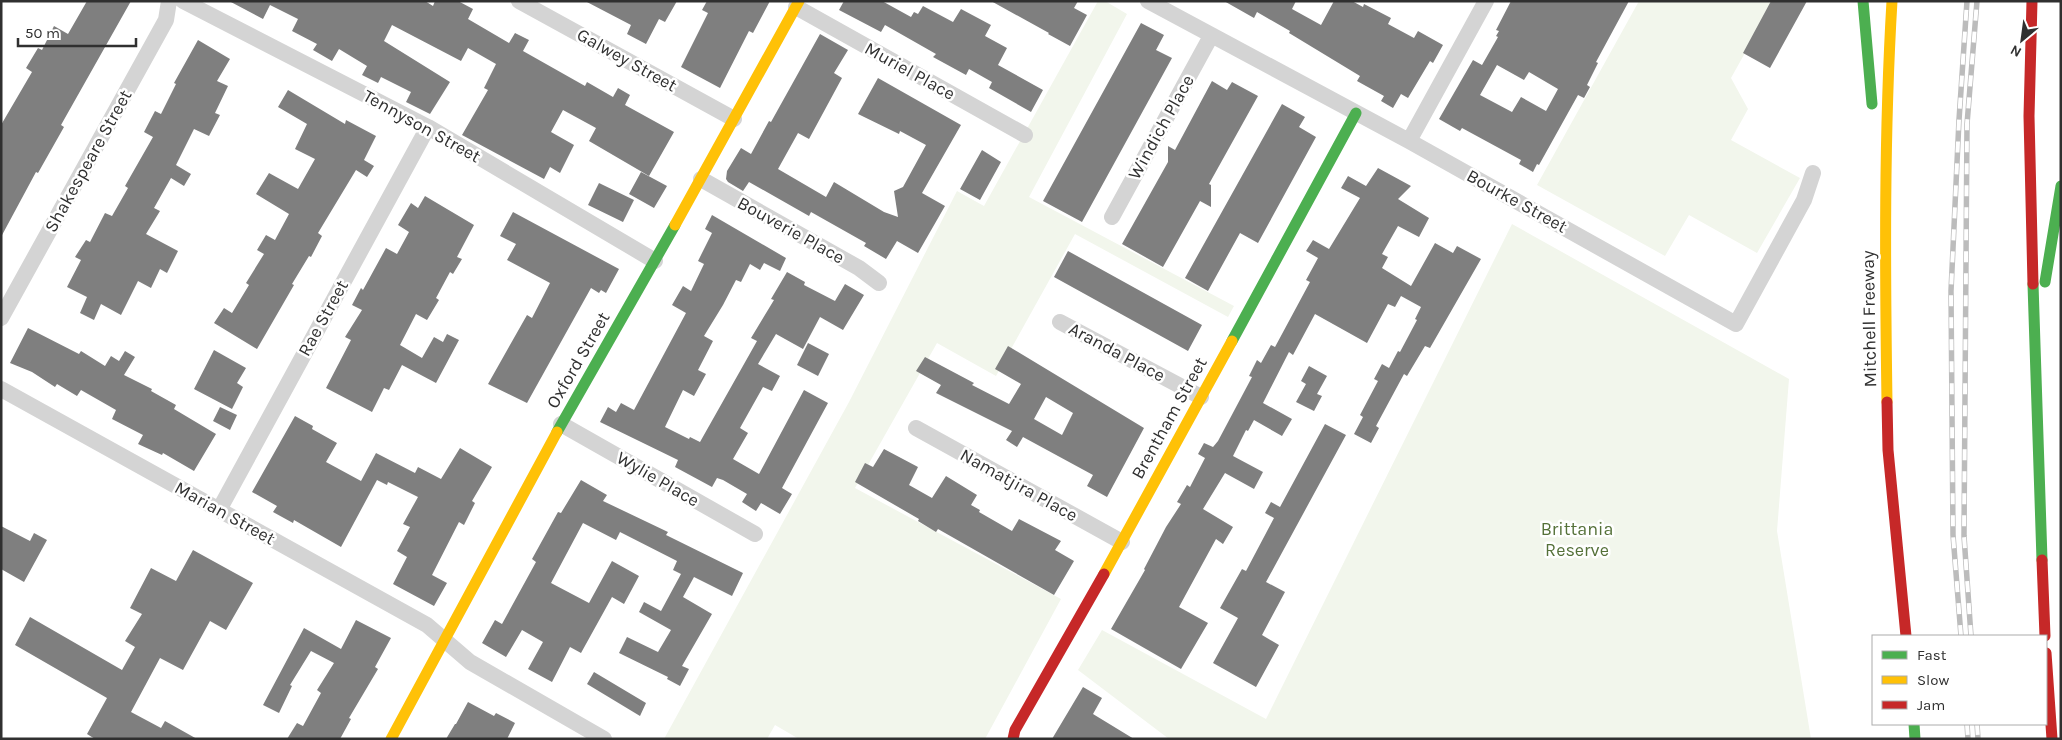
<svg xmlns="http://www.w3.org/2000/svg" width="2062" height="740" font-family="Karla,sans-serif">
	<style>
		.green { fill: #f2f6ec }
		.building { fill: #7f7f7f; fill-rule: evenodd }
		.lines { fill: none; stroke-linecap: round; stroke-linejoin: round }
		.street { stroke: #d4d4d4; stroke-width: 16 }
		.fast { stroke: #4caf50; stroke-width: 11 }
		.slow { stroke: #ffc107; stroke-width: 11 }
		.jam { stroke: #c62828; stroke-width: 11 }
		.rail-casing { stroke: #bcbcbc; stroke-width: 5.5 }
		.rail { stroke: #fff; stroke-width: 4; stroke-dasharray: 11; stroke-linecap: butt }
		.labels { text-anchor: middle; stroke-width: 5; stroke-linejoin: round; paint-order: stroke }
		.street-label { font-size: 18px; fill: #303030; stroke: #fff }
		.park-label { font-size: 18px; fill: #557139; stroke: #fff }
	</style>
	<rect width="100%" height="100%" fill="#fff"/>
	<path class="green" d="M1098 1H1105L1127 14 1029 197 1234 306 1228 317 1075 234 996 376 937 343 855 488 1061 599 985 739H799L775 725 767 739H664L849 402 957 191 984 206Z
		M1639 1H1774L1731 78 1748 109 1731 140 1800 178 1757 253 1689 215 1665 256 1537 185Z
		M1512 224 1789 379 1777 531 1811 739H1169L1078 670 1102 630 1266 719Z"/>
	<path class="building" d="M87 1H131L61 125 64 127 38 173 36 172 1 237V125L32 72 26 68 38 48 42 50 54 26 68 34Z
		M229 1H425L433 6 435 1H458L473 9 468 19 509 43 515 33 529 40 523 51 585 86 587 82 613 97 618 88 630 95 625 105 674 132 649 176 589 141 596 128 563 110 551 132 574 145 560 173 550 167 544 179 462 135 488 90 484 88 496 64 468 48 461 61 392 25 384 41 450 82 430 114 406 102 411 92 381 77 378 83 362 75 367 66 339 49 332 61 313 50 317 44 292 31 298 19 270 5 263 19Z
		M585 1H677L665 22 659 19 646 44 627 34 631 25Z
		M707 1H770L753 33 749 31 720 88 681 67 708 13 702 10Z
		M844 1H882L911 17 914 12 918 14 923 6 953 22 961 9 991 25 985 36 1007 48 998 65 1043 90 1031 112 989 88 992 82 969 69 966 75 933 57 936 54 885 25 881 32 839 10Z
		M991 1H1078L1074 8 1087 15 1070 46 1048 34 1049 33Z
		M1224 1H1296L1292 9 1321 25 1334 1H1352L1363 7 1364 4 1391 18 1388 24 1414 38 1418 31 1443 45 1433 63 1430 61 1408 98 1401 94 1393 108 1381 101 1384 96 1357 81 1360 76 1289 33 1290 31 1257 12 1254 18Z
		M1511 1H1629L1596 62 1598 63 1587 85 1590 87 1584 98 1578 95 1539 165 1537 164 1533 172 1519 164 1521 160 1462 128 1460 131 1439 119 1473 60 1482 65 1498 37 1496 36 1499 31 1496 30ZM1497 65 1524 80 1529 72 1558 89 1546 111 1521 97 1512 112 1480 95Z
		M1771 1H1807L1770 68 1743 53Z
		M1141 23 1164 35 1156 50 1172 58 1082 222 1043 201Z
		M820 34 848 50 834 73 842 78 809 139 798 133 778 169 826 197 834 182 884 212 898 217 894 191 903 187 926 145 900 131 899 134 858 114 878 78 961 125 922 193 945 206 918 253 897 241 886 259 864 246 866 243 811 212 809 216 749 182 743 191 728 182 726 179 727 171 741 148 751 154 769 121 771 122Z
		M198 40 230 59 217 81 228 86 215 113 220 115 209 136 194 129 176 165 191 174 184 186 171 178 154 208 160 211 146 234 178 251 167 273 160 269 151 288 138 281 121 315 101 304 94 320 80 313 87 297 67 287 81 260 75 257 86 240 90 242 105 213 112 216 128 188 125 186 153 137 144 132 155 111 161 114 176 84 174 83Z
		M1212 81 1227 90 1232 82 1258 96 1209 184 1211 185V207L1200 201 1163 267 1122 244 1168 162V146L1175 150Z
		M288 90 345 124 346 120 376 136 364 160 374 166 367 177 356 170 318 233 322 236 311 257 309 256 292 284 294 285 257 349 214 323 224 308 232 313 249 285 246 283 264 254 257 250 266 235 275 240 289 214 256 194 269 173 298 189 315 159 295 149 307 124 278 107Z
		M1282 104 1305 117 1299 127 1316 137 1258 243 1240 233 1208 291 1185 278Z
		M982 150 1001 162 980 200 960 189Z
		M1378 168 1411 186 1398 199 1429 218 1419 237 1398 226 1382 254 1388 257 1382 268 1411 286 1435 243 1453 253 1457 246 1481 259 1430 348 1425 346 1407 376 1404 374 1376 426 1379 428 1371 443 1354 434 1363 417 1360 415 1378 381 1374 379 1382 364 1389 368 1398 351 1400 352 1417 320 1415 319 1421 307 1401 296 1395 307 1388 304 1367 343 1315 314 1293 355 1289 352 1263 403 1292 419 1282 436 1254 420 1248 431 1246 430 1233 456 1263 472 1254 489 1225 473 1203 509 1233 527 1223 544 1216 539 1179 607 1208 623 1181 669 1111 629 1145 570 1144 569 1166 527 1181 504 1177 502 1187 485 1190 487 1205 458 1198 454 1204 443 1213 447 1218 441 1252 377 1249 376 1257 360 1261 363 1271 345 1275 347 1310 282 1306 280 1318 258 1306 251 1313 240 1329 249 1360 198 1341 188 1348 176 1366 186Z
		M641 172 667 186 654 208 629 194Z
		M599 183 634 200 623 222 588 205Z
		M425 196 474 225 457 257 462 259 453 274 450 272 436 298 439 300 427 320 416 314 400 345 422 358 434 337 443 342 447 334 459 340 436 383 402 365 389 390 384 388 372 412 326 388 351 340 345 337 362 310 352 305 361 288 363 290 386 248 397 254 409 232 398 225 411 203 418 208Z
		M513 212 619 269 606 293 601 290 599 293 591 288 527 403 488 384 527 315 532 318 550 283 507 260 516 244 500 236Z
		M712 215 786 258 780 271 764 263 760 270 750 264 741 282 736 280 723 305 704 336 713 341 698 370 706 374 694 396 683 390 665 427 689 439 690 437 700 442 757 341 751 338 774 300 771 299 787 272 805 282 804 285 835 301 845 284 864 295 843 330 820 317 803 349 776 334 758 364 780 376 772 391 763 387 740 428 748 433 733 459 759 474 804 390 828 403 782 488 792 494 780 514 761 503 756 511 742 502 747 494 723 480 717 478 712 487 675 467 678 460 600 422 608 407 616 412 621 403 634 410 686 313 672 305 683 286 691 291 704 264 698 261 712 233 705 229Z
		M1068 251 1202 325 1188 351 1054 277Z
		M28 328 79 354 81 351 105 366 111 356 119 361 125 351 135 357 124 375 152 389 151 391 176 405 174 409 216 434 194 471 163 453 162 455 138 444 143 435 112 419 116 410 81 390 77 396 57 384 55 387 32 372 10 363Z
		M808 343 829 354 818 376 797 365Z
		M1008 346 1144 428 1107 497 1087 486 1093 475 1023 437 1017 447 1006 440 1012 431 936 393 941 385 916 371 925 357 974 383 972 385 1009 404 1021 384 995 369ZM1046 397 1073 413 1062 435 1034 419Z
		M214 350 246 368 237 383 243 387 232 409 194 389Z
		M1309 366 1327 376 1317 394 1322 396 1314 411 1296 402 1306 384 1301 381Z
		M220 407 237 415 230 430 213 421Z
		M295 416 313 426 312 429 337 443 326 462 361 481 376 453 415 473 418 467 441 479 460 448 492 467 472 501 475 503 464 525 459 522 432 575 447 583 434 606 393 584 407 557 397 551 410 527 403 524 418 497 388 482 387 485 377 480 341 547 294 520 293 523 273 512 277 506 252 492Z
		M1325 424 1346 435 1266 582 1285 592 1262 635 1279 645 1256 687 1213 663 1238 618 1220 608 1242 569 1246 571 1274 518 1265 513 1271 502 1280 507Z
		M884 449 918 467 909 485 932 498 946 476 977 495 971 505 980 510 979 512 1012 531 1019 519 1061 541 1055 550 1074 561 1054 595 938 529 936 532 918 521 919 519 855 482 865 463 873 467Z
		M581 480 607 495 603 501 668 532 666 535 743 573 732 596 694 577 683 597 712 614 682 666 689 669 680 686 667 679 668 677 619 653 627 637 658 652 671 630 639 612 644 602 661 611 681 574 673 570 677 561 620 532 616 540 583 523 551 583 589 603 612 561 639 576 624 604 612 597 581 653 570 647 552 682 528 669 543 642 522 630 506 657 482 643 495 620 502 624 536 562 532 559 558 512 561 513Z
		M1 526 30 541 34 533 47 540 24 582 1 569Z
		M193 550 253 583 226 630 210 621 183 670 160 658 131 712 161 728 165 721 197 739H95L87 734 107 698 15 645 30 617 122 670 135 647 125 641 142 614 130 608 151 568 176 581Z
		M356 620 391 638 375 667 378 669 349 718 351 719 340 739H287L297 723 303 726 321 693 317 690 334 663 311 651 290 685 292 686 279 713 263 705 304 628 341 649Z
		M594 672 646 703 640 716 587 684Z
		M1083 687 1102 698 1093 714 1134 739H1052Z
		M468 702 494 716 496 713 515 723 507 739H446L455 724H456Z"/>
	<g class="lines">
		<path class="street" d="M183 1 428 127 655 261
			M519 1 734 119
			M1148 1 1409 141 1736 324 1804 200 1813 173
			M796 7 1025 135
			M1409 141 1486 1
			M701 179 859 268 879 283
			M1112 217 1211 36
			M1 318 166 20 169 1
			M1060 322 1201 397
			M1 389 427 625 470 662 604 739
			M561 424 755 534
			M916 428 1122 542
			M219 510 428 127"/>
		<path class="fast" d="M1863 1 1872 104
			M2045 282 2061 186
			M2033 284 2042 560
			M1232 341 1356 113
			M557 432 675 225
			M1914 724 1915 739"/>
		<path class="slow" d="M675 225 799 1
			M1887 402C1885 268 1884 135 1892 1
			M1104 574 1232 341
			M391 739 557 432"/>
		<path class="jam" d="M2032 1 2029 116 2033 284
			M1887 402 1888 450 1906 636
			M2042 560 2045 636
			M2046 653 2052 739
			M1013 739 1015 730 1104 574"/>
		<defs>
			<path id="rail" d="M1961 636 1953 535 1951 291 1959 120 1967 1
				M1971 636 1964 536 1967 124 1977 1
				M1967 724 1968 739
				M1977 724 1978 739"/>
		</defs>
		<use href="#rail" class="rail-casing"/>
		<use href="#rail" class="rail"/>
	</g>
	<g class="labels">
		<g class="street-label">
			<text transform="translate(627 60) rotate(29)" y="6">Galwey Street</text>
			<text transform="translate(910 71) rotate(29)" y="6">Muriel Place</text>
			<text transform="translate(422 126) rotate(29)" y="6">Tennyson Street</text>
			<text transform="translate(1161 127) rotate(-61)" y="6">Windich Place</text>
			<text transform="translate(88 161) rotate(-61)" y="6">Shakespeare Street</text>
			<text transform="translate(1517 201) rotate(29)" y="6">Bourke Street</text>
			<text transform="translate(791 230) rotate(29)" y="6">Bouverie Place</text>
			<text transform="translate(323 318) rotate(-61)" y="6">Rae Street</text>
			<text transform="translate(1869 319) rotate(-91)" y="6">Mitchell Freeway</text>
			<text transform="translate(1117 352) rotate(28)" y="6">Aranda Place</text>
			<text transform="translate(578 360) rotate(-60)" y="6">Oxford Street</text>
			<text transform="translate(1169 418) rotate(-61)" y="6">Brentham Street</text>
			<text transform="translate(658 479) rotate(30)" y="6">Wylie Place</text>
			<text transform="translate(1019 485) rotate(29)" y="6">Namatjira Place</text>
			<text transform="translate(225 513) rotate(29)" y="6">Marian Street</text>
		</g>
		<g class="park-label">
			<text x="1577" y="535">Brittania<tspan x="1577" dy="21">Reserve</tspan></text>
		</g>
	</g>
	<rect width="2062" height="740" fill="none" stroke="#303030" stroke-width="5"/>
	<rect x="1872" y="635" width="175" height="90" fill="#ffffff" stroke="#acacac"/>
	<rect x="1882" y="651" width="25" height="8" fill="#4caf50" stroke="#acacac"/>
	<text x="1917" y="660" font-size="15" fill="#303030">Fast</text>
	<rect x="1882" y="676" width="25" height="8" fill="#ffc107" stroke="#acacac"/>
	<text x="1917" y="685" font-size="15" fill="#303030">Slow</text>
	<rect x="1882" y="701" width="25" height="8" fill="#c62828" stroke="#acacac"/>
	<text x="1917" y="710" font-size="15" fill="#303030">Jam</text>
	<g transform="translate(2022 40) rotate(209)" stroke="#ffffff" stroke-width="4" paint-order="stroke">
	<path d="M0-4L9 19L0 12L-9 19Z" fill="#303030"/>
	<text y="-8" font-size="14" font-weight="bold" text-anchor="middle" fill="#303030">N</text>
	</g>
	<path d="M18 38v8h118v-8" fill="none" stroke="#303030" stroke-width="2.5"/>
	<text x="25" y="38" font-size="15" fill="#303030" stroke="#ffffff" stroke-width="4" paint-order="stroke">50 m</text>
</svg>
